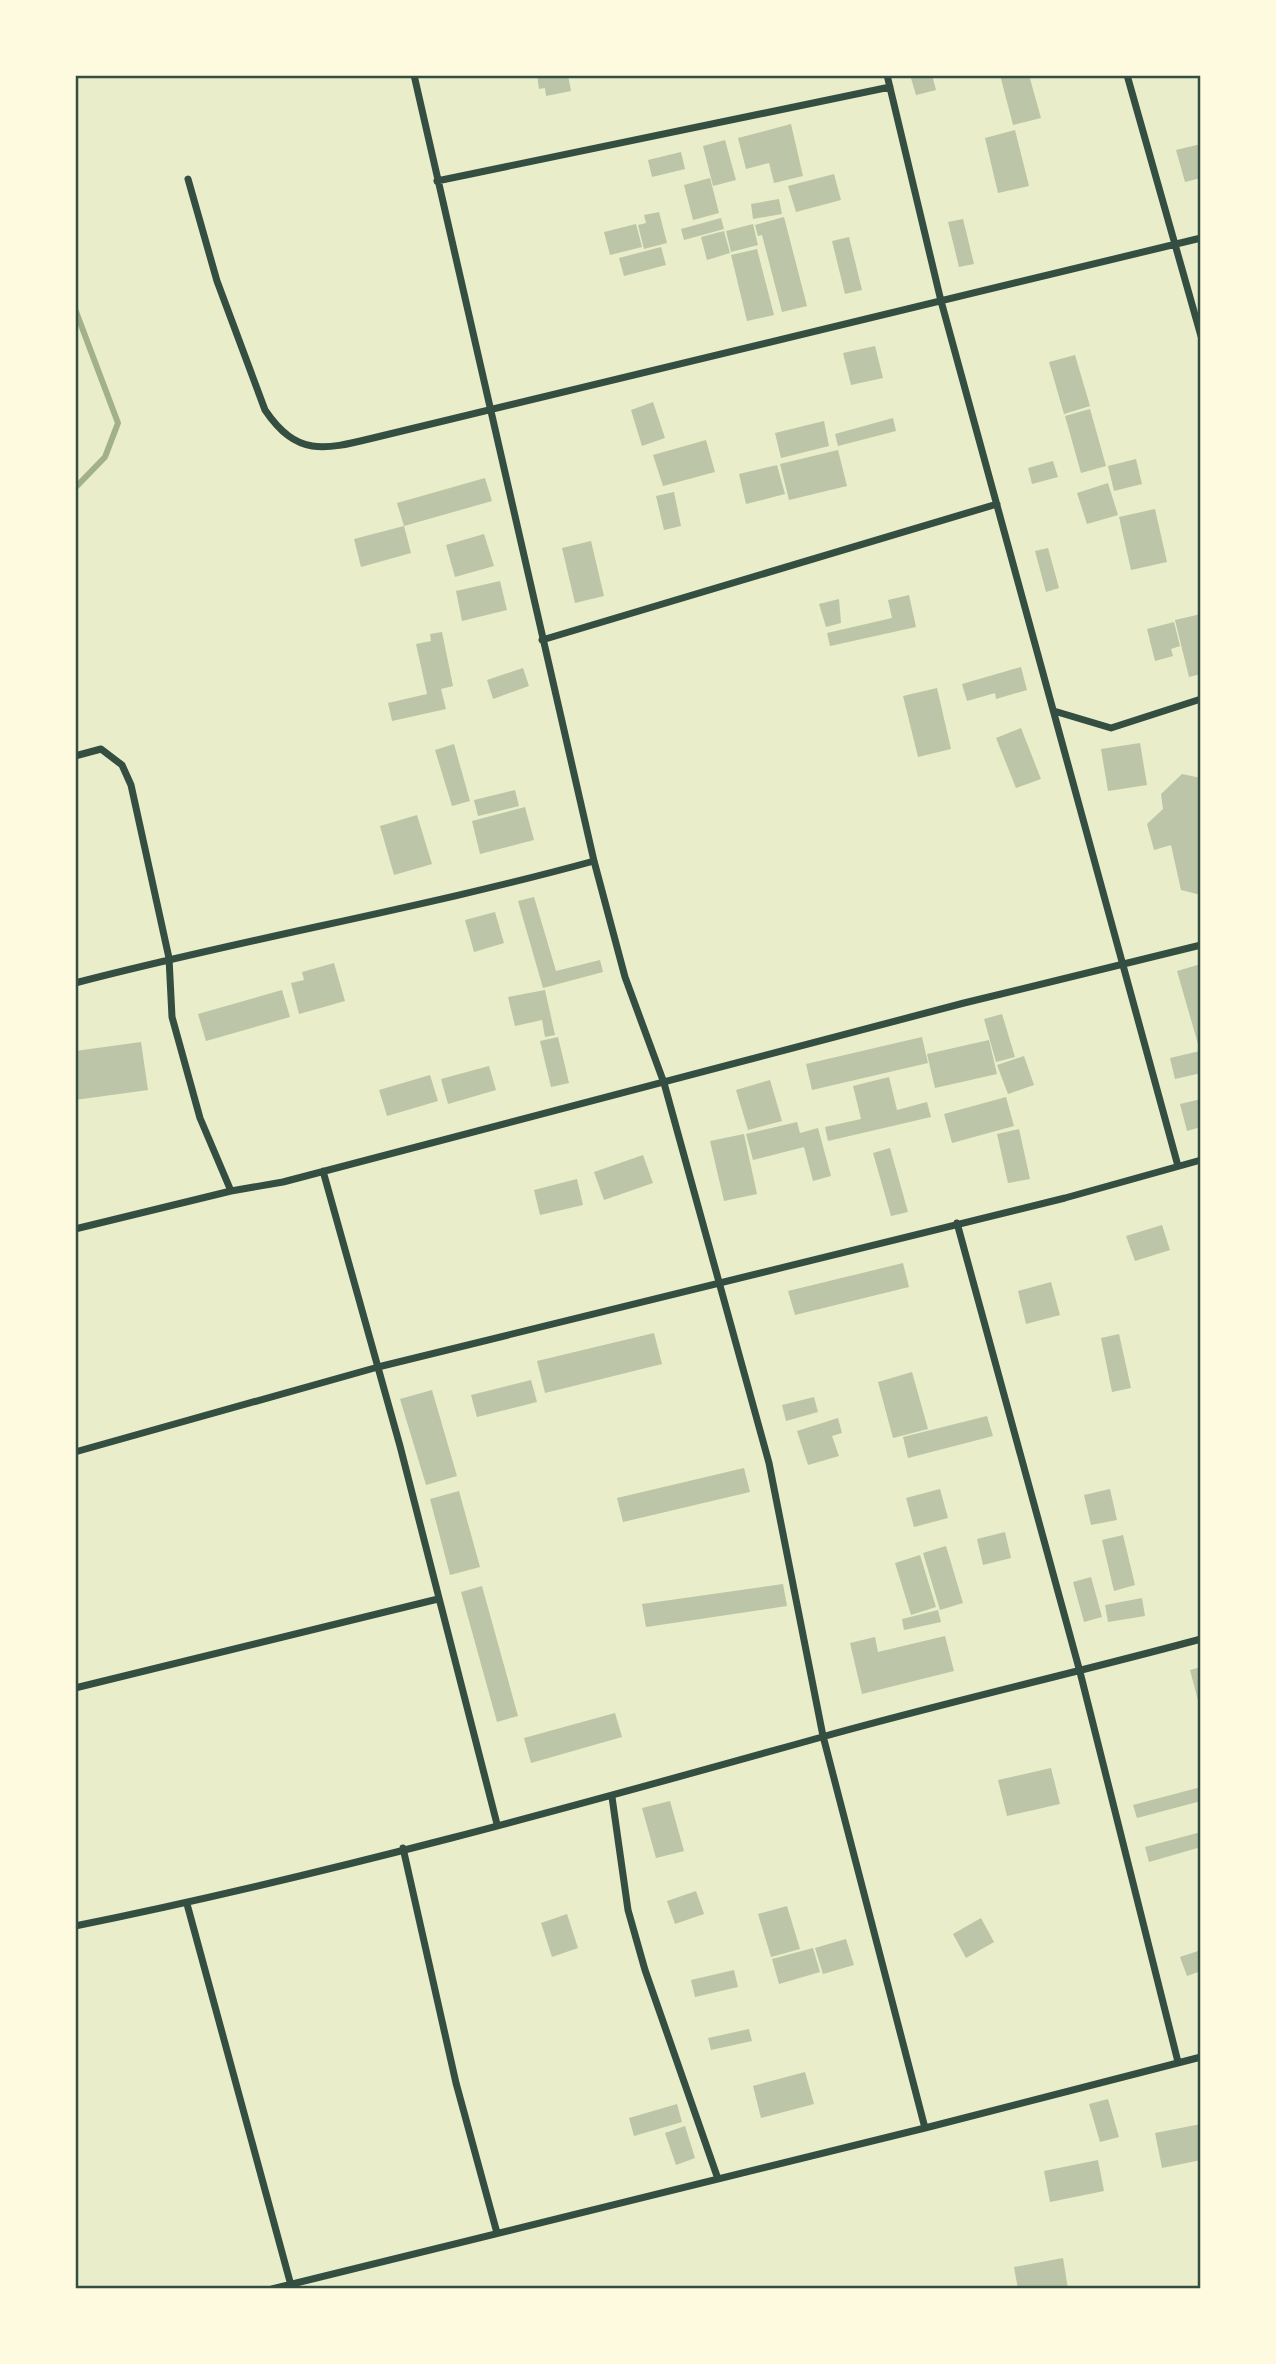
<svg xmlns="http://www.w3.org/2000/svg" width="1276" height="2364" font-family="Georgia,serif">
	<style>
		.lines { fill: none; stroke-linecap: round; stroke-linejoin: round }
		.stream { stroke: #a3b18a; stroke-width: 6 }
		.building { fill: #bcc5a7 }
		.minor { stroke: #344e41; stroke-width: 7 }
		.neatline { fill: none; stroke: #344e41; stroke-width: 2.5 }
	</style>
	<rect width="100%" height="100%" fill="#e9edc9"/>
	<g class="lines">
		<path class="stream" d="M75 309 118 423 105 457 75 488"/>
	</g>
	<path class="building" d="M537 75H568L571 91 546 96 545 88 539 89Z
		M910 75H932L936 90 916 95Z
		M1000 75H1029L1041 118 1013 125Z
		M791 124 803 176 774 183 769 163 746 169 738 138Z
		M1015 130 1029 186 998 193 985 138Z
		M725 140 736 180 713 186 703 146Z
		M1201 144V178L1185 182 1176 150Z
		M681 152 685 169 652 177 648 160Z
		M834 174 841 200 796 212 788 186Z
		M710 178 719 213 693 220 684 185Z
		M779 199 782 214 753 219 751 204Z
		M659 212 667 243 644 249 638 225 646 223 644 215Z
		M784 217 807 306 782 312 762 235 758 236 755 225Z
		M721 218 724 229 684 240 681 229Z
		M963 219 974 264 959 267 948 222Z
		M636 224 642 247 610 255 604 232Z
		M753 224 758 245 731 252 726 231Z
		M724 231 730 253 707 260 701 237Z
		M849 237 862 290 845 294 832 241Z
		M661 247 666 265 624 276 619 258Z
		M757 249 774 315 747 321 731 255Z
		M875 346 883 378 851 385 843 353Z
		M1075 355 1090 406 1064 414 1049 362Z
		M653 402 665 438 642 446 631 410Z
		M1090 409 1106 466 1081 473 1065 416Z
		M893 418 896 431 838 446 835 434Z
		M824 421 829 446 781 458 775 433Z
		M706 440 715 472 663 486 653 455Z
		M838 450 847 486 789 500 780 464Z
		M1136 459 1142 484 1114 491 1108 466Z
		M1053 461 1058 477 1032 484 1028 468Z
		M777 465 785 494 746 504 739 474Z
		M485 478 492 501 404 526 411 553 361 567 354 539 404 526 397 503Z
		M1108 483 1118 515 1087 524 1077 493Z
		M674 492 681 526 664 530 656 496Z
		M1155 509 1167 562 1131 570 1119 517Z
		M484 534 494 566 455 577 446 545Z
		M591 541 604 596 575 603 562 548Z
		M1048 548 1059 588 1046 592 1035 551Z
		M500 581 507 610 462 621 456 591Z
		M909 595 916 627 830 646 827 633 892 618 888 600Z
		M839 599 841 623 826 627 819 604Z
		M1201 614V674L1189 677 1175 620Z
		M1174 622 1180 646 1171 649 1173 656 1155 661 1147 629Z
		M442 632 453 686 441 689 446 709 392 721 388 703 427 694 416 644 431 641 430 634Z
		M1021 667 1027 690 996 699 995 693 967 701 962 684Z
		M523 668 529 686 493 699 487 680Z
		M937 688 951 749 918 757 903 696Z
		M1021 728 1041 779 1016 788 996 738Z
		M1140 743 1147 785 1108 791 1101 749Z
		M454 744 470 801 452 806 435 750Z
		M1182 774 1201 778V895L1181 890 1171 845 1154 850 1147 824 1163 809 1161 794Z
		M515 790 519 806 478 816 474 800Z
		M525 807 534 840 480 854 472 821Z
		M417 815 432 864 394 875 380 826Z
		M534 897 556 971 600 960 603 972 543 988 518 901Z
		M495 912 504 943 474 952 465 920Z
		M334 963 345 1001 299 1014 291 983 304 980 302 972Z
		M1201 964V1073L1175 1079 1170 1058 1200 1051 1177 971Z
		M282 990 290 1017 206 1041 198 1014Z
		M545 990 555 1035 545 1037 542 1020 515 1026 508 997Z
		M1002 1014 1015 1057 996 1062 984 1019Z
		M558 1037 569 1083 551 1087 540 1041Z
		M922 1037 928 1063 812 1090 806 1064Z
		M989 1040 997 1074 935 1088 927 1054Z
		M141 1042 148 1090 75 1100V1051Z
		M1024 1056 1034 1085 1008 1094 997 1065Z
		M489 1066 496 1090 448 1104 441 1079Z
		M430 1075 438 1101 387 1116 379 1090Z
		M889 1077 897 1110 927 1102 931 1117 828 1141 825 1127 861 1119 853 1086Z
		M770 1080 782 1121 748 1130 736 1090Z
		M1006 1097 1014 1126 952 1143 944 1114Z
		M1201 1099V1127L1187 1131 1180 1104Z
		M797 1122 800 1133 818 1128 831 1176 813 1181 804 1147 753 1160 746 1134Z
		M1019 1129 1030 1179 1008 1183 997 1134Z
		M744 1134 757 1194 724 1201 710 1141Z
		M890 1148 908 1212 891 1216 873 1153Z
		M643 1155 653 1183 604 1200 594 1172Z
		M577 1179 583 1205 540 1215 534 1190Z
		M1162 1225 1170 1250 1135 1261 1126 1236Z
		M903 1263 909 1287 795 1315 788 1291Z
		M1051 1282 1060 1315 1026 1324 1018 1291Z
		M654 1333 662 1364 545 1393 537 1361Z
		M1119 1334 1131 1388 1112 1392 1101 1338Z
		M912 1372 928 1429 893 1438 878 1382Z
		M531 1380 537 1402 477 1417 471 1395Z
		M432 1390 457 1476 426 1485 400 1399Z
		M814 1397 818 1412 786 1421 782 1405Z
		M987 1416 993 1436 908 1458 903 1437Z
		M838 1418 842 1433 832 1436 839 1456 808 1465 797 1431Z
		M744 1468 750 1492 623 1522 617 1498Z
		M940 1489 948 1518 914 1527 906 1498Z
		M1110 1489 1117 1520 1091 1525 1084 1495Z
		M459 1491 480 1567 450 1575 430 1499Z
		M1005 1532 1011 1558 983 1565 977 1539Z
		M1123 1535 1135 1585 1114 1591 1102 1540Z
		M946 1546 963 1603 940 1610 923 1553Z
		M920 1555 936 1607 911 1615 895 1563Z
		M1091 1577 1102 1617 1084 1622 1073 1582Z
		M783 1584 787 1606 646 1627 642 1604Z
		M482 1586 518 1716 497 1722 461 1592Z
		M1142 1598 1145 1616 1108 1622 1105 1605Z
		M938 1610 941 1622 904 1630 902 1619Z
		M945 1636 954 1671 862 1694 850 1643 875 1637 878 1652Z
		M1201 1667V1708H1200L1190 1670Z
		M615 1713 622 1737 531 1763 524 1738Z
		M1051 1768 1060 1804 1007 1816 998 1780Z
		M1201 1787V1801L1137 1818 1133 1805Z
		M670 1801 684 1851 656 1858 642 1808Z
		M1201 1832V1847L1149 1862 1145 1847Z
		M696 1891 704 1914 675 1924 667 1901Z
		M787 1906 800 1949 771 1957 758 1914Z
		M567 1914 578 1948 552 1957 541 1923Z
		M981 1918 994 1942 966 1958 953 1934Z
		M846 1939 854 1965 823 1974 815 1948Z
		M813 1948 820 1972 779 1984 772 1959Z
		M1201 1950V1971L1187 1976 1180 1957Z
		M734 1970 738 1987 695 1997 691 1980Z
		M749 2029 752 2041 711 2050 708 2038Z
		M805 2072 814 2104 761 2118 753 2086Z
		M1108 2099 1119 2137 1100 2142 1089 2104Z
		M677 2104 682 2122 634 2136 629 2118Z
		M1201 2124V2160L1162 2168 1155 2133Z
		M685 2126 695 2158 676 2165 665 2133Z
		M1098 2160 1104 2191 1050 2202 1044 2171Z
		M1063 2258 1068 2289H1018L1014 2267Z"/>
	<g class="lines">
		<path class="minor" d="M414 75 594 861 625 977 664 1083 769 1463 823 1736 925 2128
			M887 75 941 301 1178 1166
			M1127 75 1201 336
			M188 179 217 281 265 410C297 457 324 450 373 438L1201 238
			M437 181 890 87
			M542 640 997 504
			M1054 711 1111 728 1201 699
			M75 756 101 749 122 765 131 785 169 958 172 1017 200 1118 231 1191
			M75 983C247 938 423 908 594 861
			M323 1171 400 1446 497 1824
			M957 1223 1080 1672 1178 2062
			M75 1229 231 1191 283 1182 964 1003 1201 945
			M75 1452 378 1367 1065 1198 1201 1160
			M75 1688 438 1599
			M612 1797 628 1910 645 1970 718 2179
			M403 1848 456 2083 497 2233
			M187 1904 292 2289
			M75 1926C327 1875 575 1806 822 1737 947 1702 1075 1673 1201 1639
			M272 2289 925 2128 1201 2057"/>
	</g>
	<rect width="1276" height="2364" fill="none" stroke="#fefae0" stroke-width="154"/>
	<rect x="77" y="77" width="1122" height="2210" class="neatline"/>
</svg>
